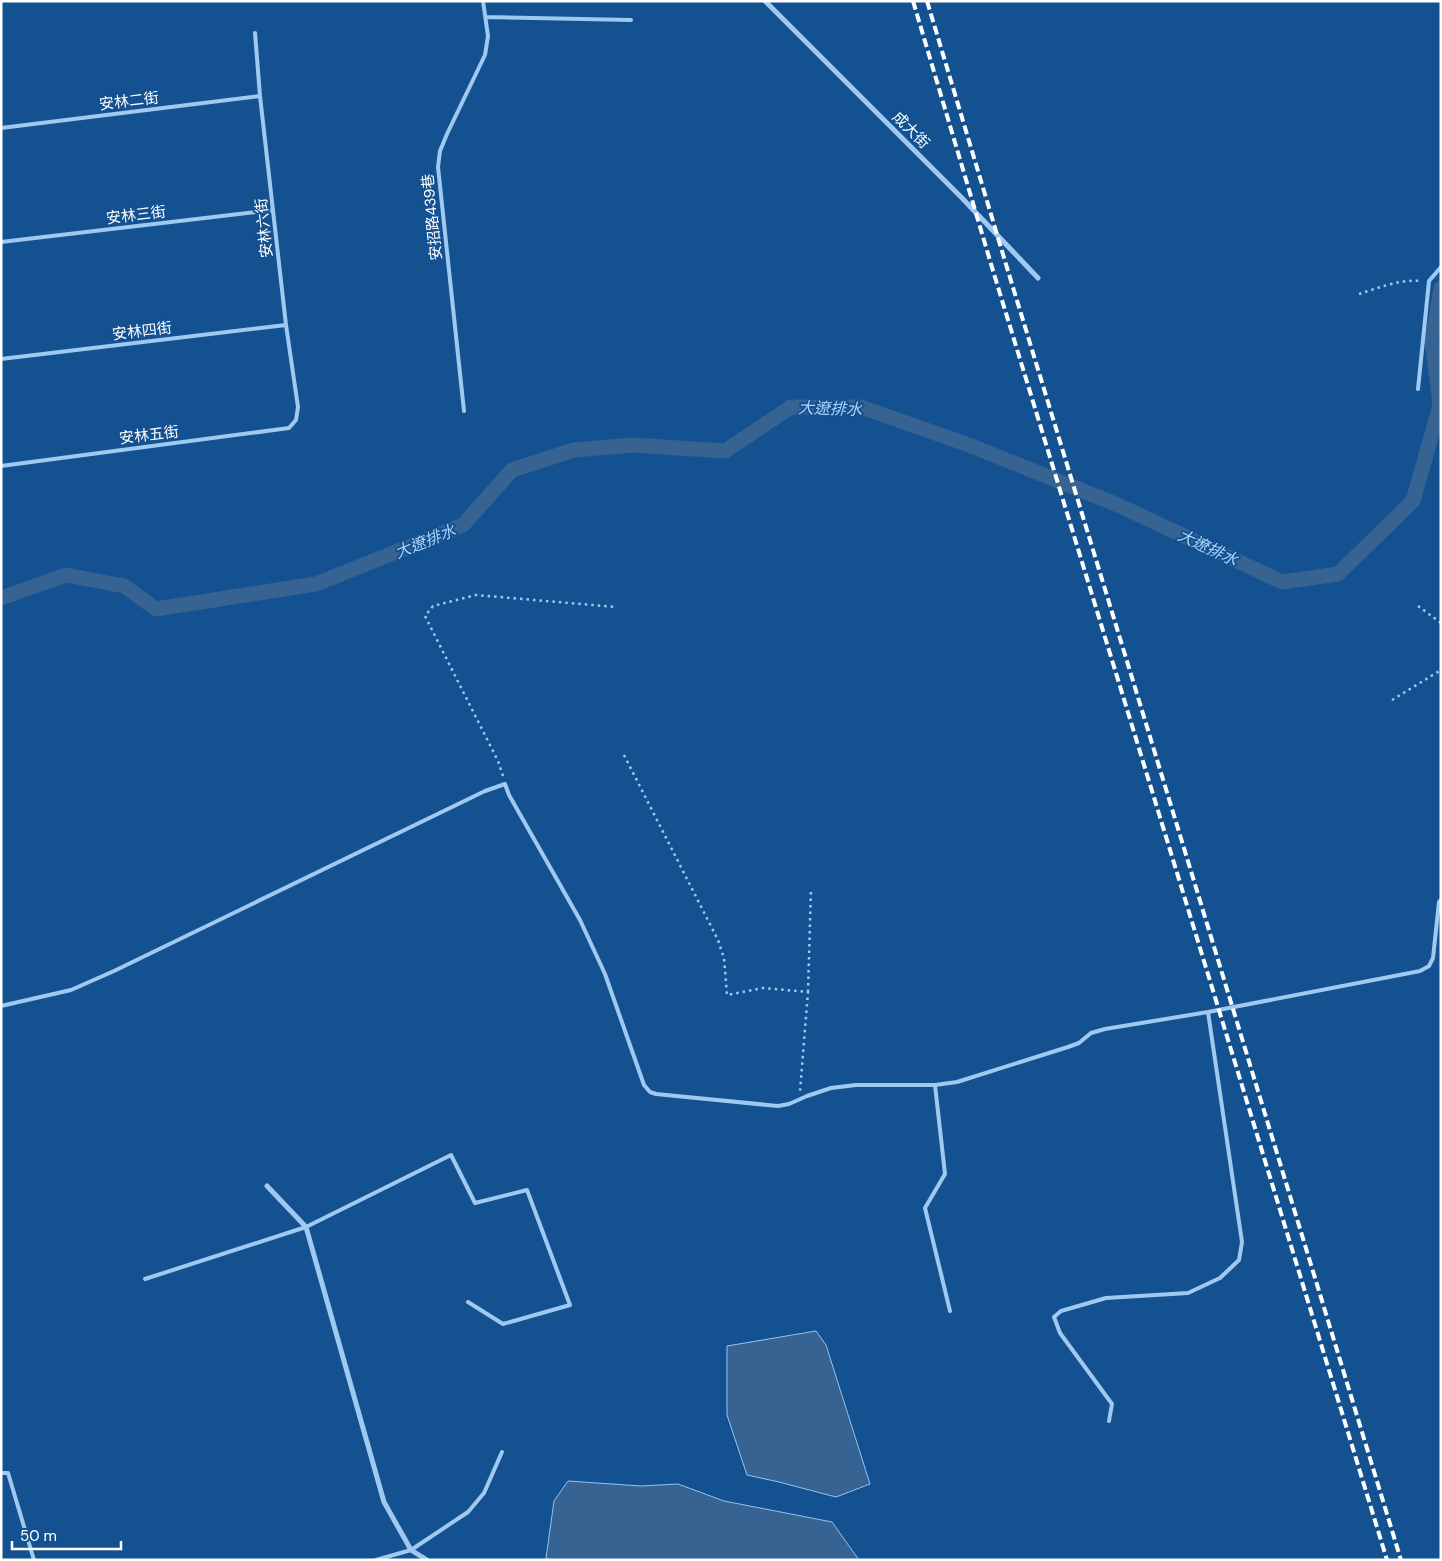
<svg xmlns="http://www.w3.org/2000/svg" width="1442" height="1561" font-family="'DM Sans','Noto Sans TC',sans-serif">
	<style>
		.water { fill: #366391; stroke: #92c5f4 }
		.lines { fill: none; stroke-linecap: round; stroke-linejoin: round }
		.canal { stroke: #366391; stroke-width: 15 }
		.path { stroke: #a0c9f1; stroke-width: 2.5; stroke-dasharray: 2.5 4; stroke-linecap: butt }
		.service { stroke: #a0c9f1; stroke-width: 4 }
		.minor { stroke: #a0c9f1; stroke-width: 5 }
		.rail { stroke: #fff; stroke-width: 4; stroke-dasharray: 9 4; stroke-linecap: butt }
		.labels { text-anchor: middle; stroke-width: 4; stroke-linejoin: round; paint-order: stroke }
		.street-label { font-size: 15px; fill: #fff; stroke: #145191 }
		.water-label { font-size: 16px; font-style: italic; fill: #acd3f8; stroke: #145191 }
	</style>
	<rect width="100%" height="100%" fill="#145191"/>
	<path class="water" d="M816 1331 826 1345 870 1484 836 1497 779 1482 747 1475 727 1415V1346Z
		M568 1481 641 1486 678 1484 724 1501 832 1522 859 1560H550L546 1558 554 1501Z"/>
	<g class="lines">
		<path class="canal" d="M1 598 66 575 124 586 156 609 316 584 463 525 512 470 574 450 633 445 725 451 791 407H861L969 445 1118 505 1282 582 1338 574 1413 501 1440 405 1432 341 1441 288"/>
		<path class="path" d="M1359 294C1378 288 1400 279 1421 281
			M1418 606 1441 623
			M1392 700 1441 670
			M624 755 718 940 724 958 727 995 763 988 808 992 800 1091
			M503 776 498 761 425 616 433 606 476 595 616 607
			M808 992 811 888"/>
		<path class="service" d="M486 17 631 20
			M1 128 260 96
			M1 242 273 210
			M1 359 286 325
			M1418 389 1429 281 1441 267
			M464 411 438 167 440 151 447 134 485 55 488 36 483 1
			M1 466 289 428 296 420 298 407 286 325 260 96 255 33
			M1 1006 71 990 114 971 485 791 505 784 509 795 580 920 605 974 644 1085 650 1092 656 1094 778 1106 789 1104 807 1096 831 1088 856 1085H935L957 1082 1068 1047 1079 1043 1091 1033 1105 1029 1208 1012 1420 971 1429 966 1433 958 1439 902 1441 900
			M935 1085 945 1174 925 1208 950 1311
			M145 1279 306 1227 451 1155 475 1203 527 1190 570 1305 503 1324 468 1302
			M1109 1421 1112 1404 1060 1333 1054 1317 1061 1311 1106 1298 1188 1293 1220 1278 1239 1260 1242 1242 1208 1012
			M1 1473H8L34 1560
			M376 1560 411 1550 468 1512 484 1493 502 1452"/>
		<path class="minor" d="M765 1 961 197 1038 278
			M267 1186 306 1227 384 1502 411 1550 427 1560"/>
		<path class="rail" d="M913 1 994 274 1387 1560
			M927 1 1008 271 1401 1560"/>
	</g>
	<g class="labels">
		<g class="street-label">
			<text transform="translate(129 101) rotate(-7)" y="5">安林二街</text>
			<text transform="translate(911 130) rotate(45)" y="5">成大街</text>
			<text transform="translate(136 215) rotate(-7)" y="5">安林三街</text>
			<text transform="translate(432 217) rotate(-96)" y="5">安招路439巷</text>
			<text transform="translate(264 228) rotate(-96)" y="5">安林六街</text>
			<text transform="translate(142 331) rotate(-7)" y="5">安林四街</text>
			<text transform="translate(149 435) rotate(-7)" y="5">安林五街</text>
		</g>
		<g class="water-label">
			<text transform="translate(830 408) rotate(2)" y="6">大遼排水</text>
			<text transform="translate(425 541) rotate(-22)" y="6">大遼排水</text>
			<text transform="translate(1208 547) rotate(25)" y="6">大遼排水</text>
		</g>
	</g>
	<rect width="1442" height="1561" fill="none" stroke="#ffffff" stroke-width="5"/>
	<path d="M12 1541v8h109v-8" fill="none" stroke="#ffffff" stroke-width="2.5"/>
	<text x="20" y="1541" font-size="15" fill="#ffffff" stroke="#145191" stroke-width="4" paint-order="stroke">50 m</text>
</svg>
